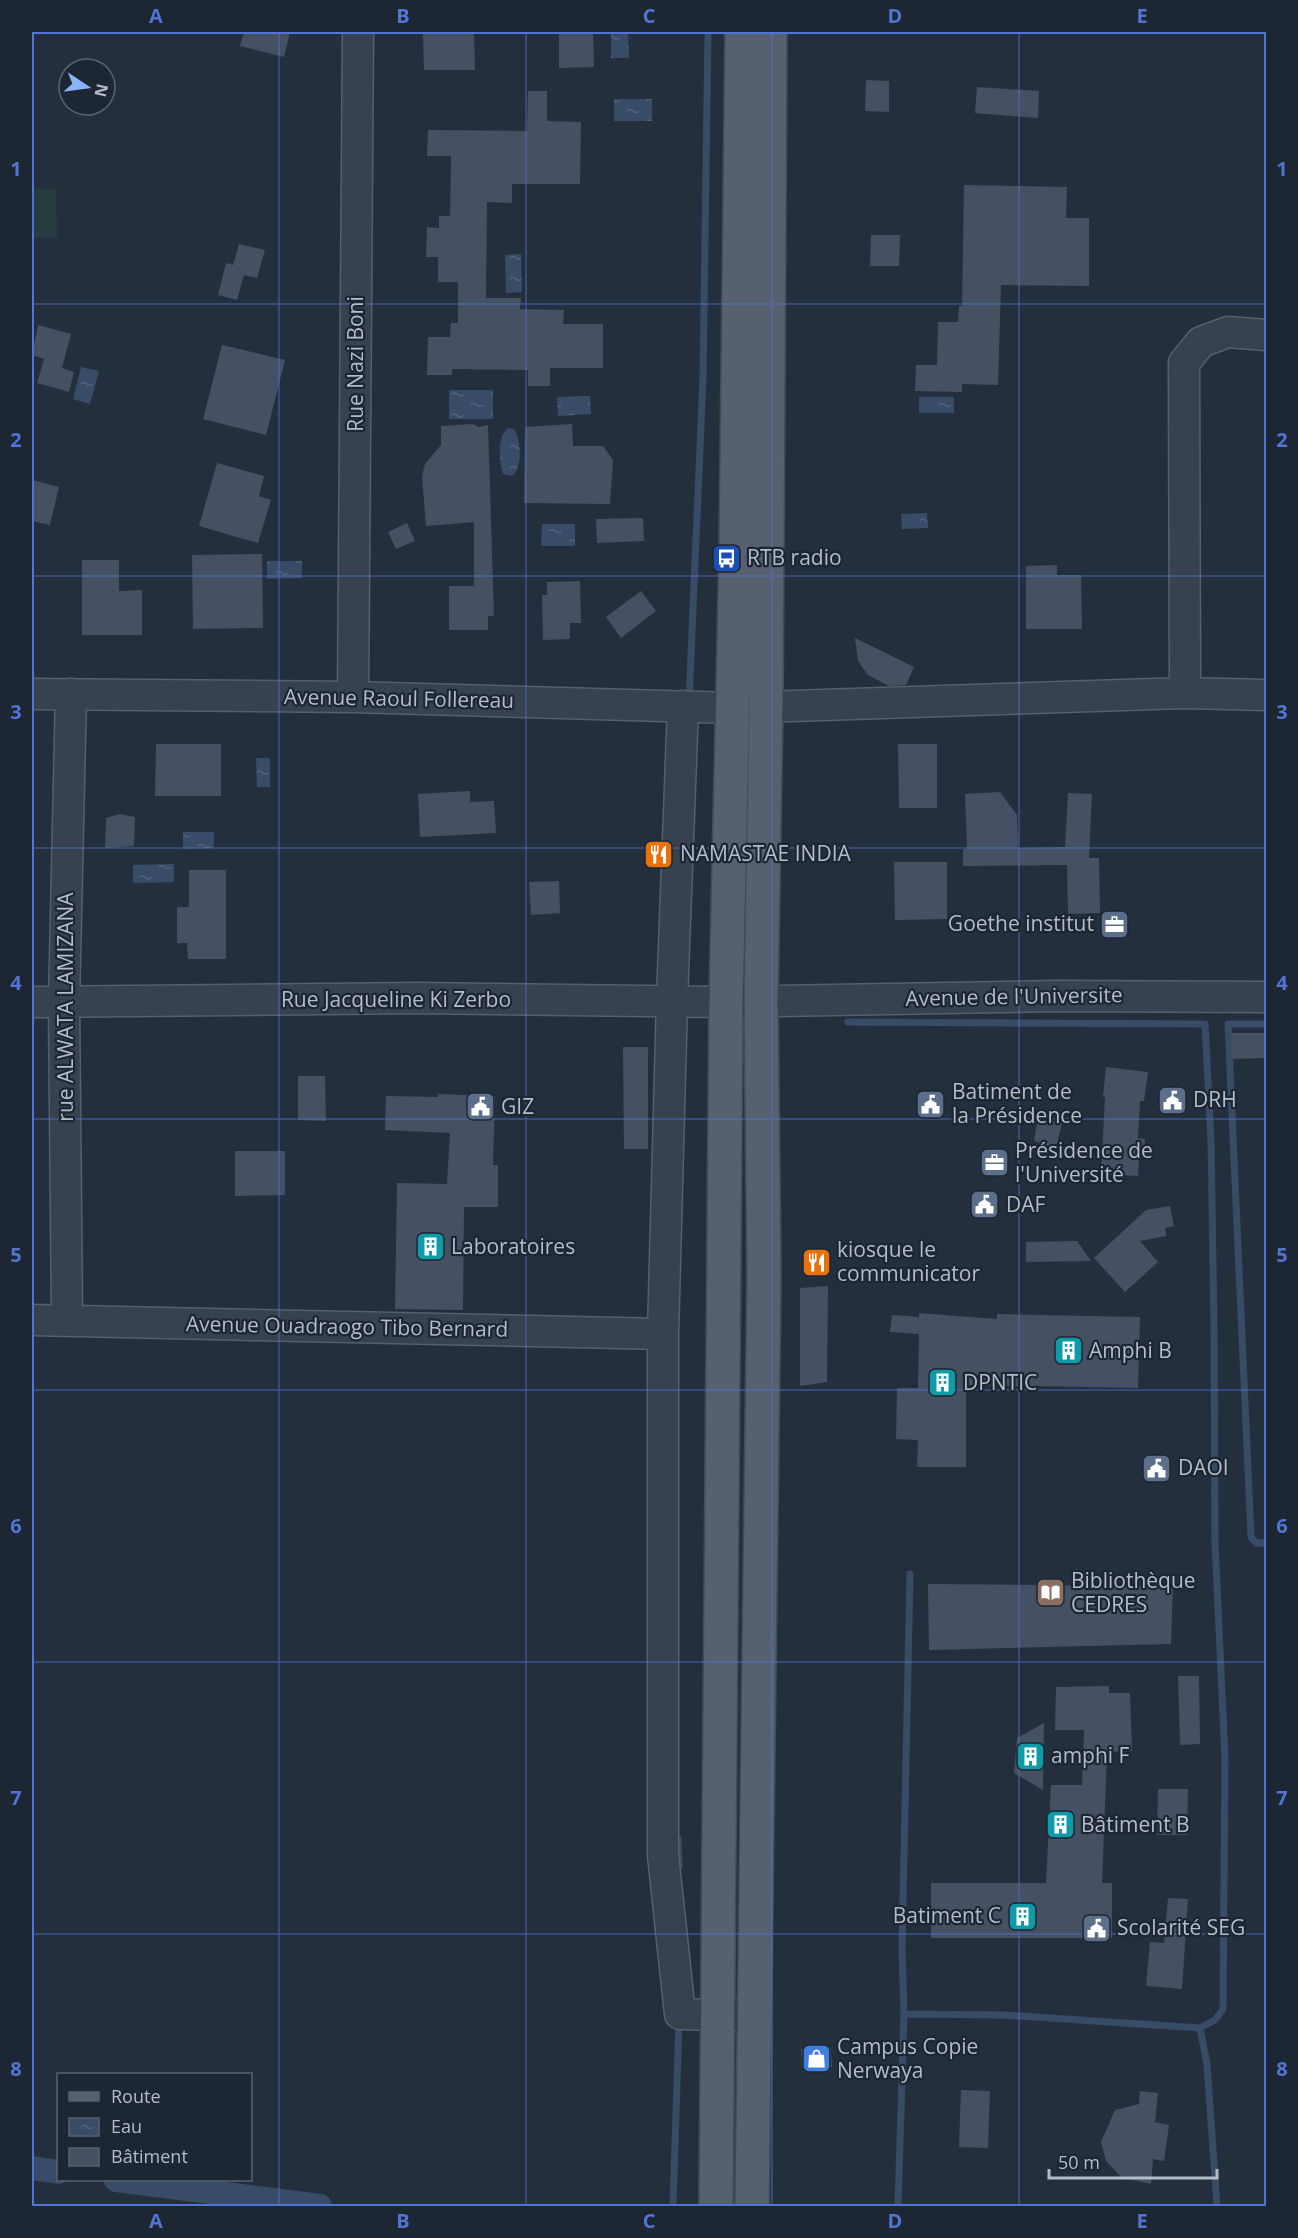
<svg xmlns="http://www.w3.org/2000/svg" width="1298" height="2238" font-family="'Open Sans',sans-serif">
	<style>
		.park { fill: #263c3f }
		.water { fill: url(#water-ripples) }
		.lines { fill: none; stroke-linecap: round; stroke-linejoin: round }
		.stream { stroke: #394c67; stroke-width: 7 }
		.canal { stroke: #394c67; stroke-width: 24 }
		.building { fill: #455162 }
		.minor-casing { stroke: #565f6c; stroke-width: 33 }
		.major-casing { stroke: #414a57; stroke-width: 36 }
		.minor { stroke: #38414e; stroke-width: 30 }
		.major { stroke: #56606e; stroke-width: 33 }
		.grid { fill: none; stroke: #5274d3; stroke-width: 1.5; stroke-opacity: 0.55 }
		.labels { text-anchor: middle; stroke-width: 4.5; stroke-linejoin: round; paint-order: stroke }
		.street-label { font-size: 21px; fill: #b4bcc9; stroke: #1d2633 }
		.poi-label { font-size: 21px; fill: #b4bcc9; stroke: #1d2633; text-anchor: start }
		.neatline { fill: none; stroke: #5274d3; stroke-width: 2 }
		.grid-label { font-size: 20px; text-anchor: middle; font-weight: bold; fill: #5274d3 }
	</style>
	<defs>
		<pattern id="water-ripples" width="26" height="14" patternUnits="userSpaceOnUse" patternTransform="scale(1.5)"><rect width="26" height="14" fill="#394c67"/><path d="M2 4q2-2 4 0t4 0M15 11q2-2 4 0t4 0" fill="none" stroke="#53647b"/></pattern>
	</defs>
	<rect width="100%" height="100%" fill="#242f3e"/>
	<path class="park" d="M32 189H56L57 237 32 238Z"/>
	<path class="water" d="M611 32H628L629 58H611Z
		M614 99H652V121H614Z
		M521 254 522 292 506 293 505 255Z
		M81 367 99 371 90 404 73 399Z
		M449 390H493V419H449Z
		M590 396 591 414 558 416 557 397Z
		M919 397H954V413H919Z
		M508 428 514 429C521 439 523 468 512 476L503 474C499 461 497 437 508 428Z
		M927 513 928 528 902 529 901 514Z
		M542 524H575V546H541Z
		M267 561H302V578L267 579Z
		M256 758H270V787H257Z
		M183 832H214V848L183 849Z
		M174 864V882L133 883V865Z"/>
	<g class="lines">
		<path class="stream" d="M689 701 703 378 708 32
			M848 1022 1205 1024 1211 1140 1214 1328 1215 1542 1225 1758 1223 2009 1215 2020 1200 2028 1003 2015 904 2014
			M1266 1024H1228L1251 1537 1256 1543H1266
			M678 1838 679 1866
			M1200 2028 1207 2064 1217 2206
			M673 2206 679 2021
			M898 2206 904 2014 902 1947 910 1574"/>
		<path class="canal" d="M32 2168 58 2172
			M116 2180 320 2206"/>
	</g>
	<path class="building" d="M244 32H290L284 57 240 46Z
		M423 32H474L475 70H424Z
		M559 32H593L594 67 559 68Z
		M866 80 889 81V112L865 111Z
		M977 87 1039 91 1038 118 975 113Z
		M528 91H547V121L581 122 580 184H512V203L487 202 486 298H521L520 309 564 310 563 324H603V368H550V386H528V370L452 369V375H427L428 337H450L451 323H458V282H438V257H426L427 227 439 228V216H450L451 156H427L428 130 527 131Z
		M964 185 1067 187 1066 218H1089V286L1001 285 998 385 962 384V392L915 391 916 365H937L938 322H958L959 306H962Z
		M871 235H900L899 266H870Z
		M239 244 265 250 257 278 244 275 237 300 218 295 226 263 233 265Z
		M38 325 71 334 62 368 74 372 69 392 37 383 44 359 32 355Z
		M222 345 285 360 266 435 203 419Z
		M472 424 479 427 488 425 494 616H488V630H449V586H474V522L426 526 422 476 425 464 441 445V426Z
		M572 424 573 446H603L613 460 610 504 524 503 525 427Z
		M217 463 264 476 259 496 271 500 258 543 199 526Z
		M32 480 59 487 50 525 32 521Z
		M643 518 644 541 597 543 596 519Z
		M407 523 415 541 396 549 388 532Z
		M262 554 263 628 193 629 192 555Z
		M82 560H119V591L142 590V635H82Z
		M1057 565V575H1081L1082 629H1026V566Z
		M580 581 581 623H570V639L543 640 542 595H547V582Z
		M641 591 656 611 621 638 606 617Z
		M855 638 914 667 906 685 889 686 868 675 858 661Z
		M156 744H221V796H155Z
		M898 744H937V808H899Z
		M470 791V802L494 801 496 833 420 837 418 794Z
		M1000 792 1017 815 1018 848 1065 847 1068 793 1092 794 1089 858H1099L1100 913 1068 914 1067 865 963 866V849H967L965 794Z
		M120 814 135 817 134 846 105 848 106 818Z
		M894 862H947V919L895 920Z
		M189 870H226V959H188L187 943H177V907H189Z
		M559 881 560 913 531 915 529 882Z
		M1231 1033H1266V1058L1232 1059Z
		M623 1047H648V1149H624Z
		M1106 1067 1148 1072 1144 1101H1140L1138 1138 1145 1139 1144 1158H1139L1138 1176 1101 1174 1105 1097H1103Z
		M298 1076H325L326 1121 298 1120Z
		M438 1094 495 1096 493 1165H498V1207H464L463 1310 395 1309 397 1183 447 1184 450 1133 385 1130 386 1096 438 1097Z
		M1038 1118 1062 1123 1056 1148 1040 1144 1034 1140Z
		M235 1151H285V1195L235 1196Z
		M1170 1206 1174 1226 1165 1228 1166 1236 1140 1241 1158 1262 1125 1292 1094 1258 1146 1210Z
		M1077 1241 1091 1261 1026 1262V1242Z
		M828 1286 827 1382 800 1386V1288Z
		M919 1313 997 1319V1314L1140 1317 1138 1388 966 1385V1467H917L918 1440 896 1439 897 1388H918L919 1334 890 1332 892 1315 919 1317Z
		M928 1584 1173 1586 1171 1644 929 1650Z
		M1178 1676H1199L1200 1744 1180 1745Z
		M1109 1686V1693H1130L1132 1751 1107 1752 1102 1883H1112V1938H931V1883H1046L1051 1785H1082L1084 1730H1055L1056 1687Z
		M1044 1723 1043 1790 1014 1773 1017 1738Z
		M1158 1789H1188L1187 1835H1157Z
		M1168 1898 1188 1899 1182 1989 1146 1986 1150 1942 1164 1943Z
		M831 2048 832 2067 802 2068 801 2049Z
		M961 2090 990 2091 988 2148 959 2147Z
		M1140 2091 1158 2093 1155 2122 1169 2125 1164 2161 1153 2159 1151 2184 1121 2177 1106 2161 1101 2142 1115 2110 1139 2104Z"/>
	<g class="lines">
		<defs>
			<path id="minor" d="M1185 693 1184 363 1201 342 1228 332 1266 335
				M32 694 353 697 733 708 1185 693 1266 695
				M353 697 358 32
				M683 706 672 1000 663 1334V1855L680 2014 755 2016
				M32 1002 418 998 726 1002 1057 996 1266 997
				M32 1320 663 1334
				M67 1320 64 1002 71 694"/>
			<path id="major" d="M716 2206 726 1002 736 554 742 32
				M752 2206 764 1277 761 1001 766 706 770 32"/>
		</defs>
		<use href="#minor" class="minor-casing"/>
		<use href="#major" class="major-casing"/>
		<use href="#minor" class="minor"/>
		<use href="#major" class="major"/>
	</g>
	<path class="grid" d="M279 32V2206M526 32V2206M772 32V2206M1019 32V2206M32 304H1266M32 576H1266M32 848H1266M32 1119H1266M32 1390H1266M32 1662H1266M32 1934H1266"/>
	<defs>
		<symbol id="bus-square" viewBox="-11 -11 22 22"><rect x="-9" y="-9" width="18" height="18" rx="4" fill="#1a4fb4" stroke="#1d2633"/><path d="M-5-6H5V4H4V6H2V4H-2V6H-4V4H-5ZM-3.5-4V0h7V-4ZM-3.5 1.2v1.5H-2V1.2ZM2 1.2v1.5H3.5V1.2Z" fill="#fff"/></symbol>
		<symbol id="restaurant-square" viewBox="-11 -11 22 22"><rect x="-9" y="-9" width="18" height="18" rx="4" fill="#e8710a" stroke="#1d2633"/><path d="M-5-6h1v4h1v-4h1v4h1v-4h1v5L-1.5 .5V6h-2V.5L-5-1ZM5-6V6H3V1.5H1.5Q1.5-4 5-6Z" fill="#fff"/></symbol>
		<symbol id="office-square" viewBox="-11 -11 22 22"><rect x="-9" y="-9" width="18" height="18" rx="4" fill="#5c6f8a" stroke="#1d2633"/><path d="M-6-3h4V-5.5h4V-3h4V5H-6ZM-1-4.5V-3h2v-1.5ZM-6 0V1H6V0Z" fill="#fff"/></symbol>
		<symbol id="civic-square" viewBox="-11 -11 22 22"><rect x="-9" y="-9" width="18" height="18" rx="4" fill="#5c6f8a" stroke="#1d2633"/><path d="M-.6-6.5H3V-4.5H.6V-3L4-1V1h2V6H-6V1h2V-1L-.6-3ZM-1.2 2.5V6h2.4V2.5Z" fill="#fff"/></symbol>
		<symbol id="building-square" viewBox="-11 -11 22 22"><rect x="-9" y="-9" width="18" height="18" rx="4" fill="#0f9aa8" stroke="#1d2633"/><path d="M-4-6H4V6H1V3H-1V6H-4ZM-2.5-4.3h1.7v1.8h-1.7ZM.8-4.3h1.7v1.8H.8ZM-2.5-1h1.7V.8h-1.7ZM.8-1h1.7V.8H.8Z" fill="#fff"/></symbol>
		<symbol id="library-square" viewBox="-11 -11 22 22"><rect x="-9" y="-9" width="18" height="18" rx="4" fill="#8d6e63" stroke="#1d2633"/><path d="M-6-4Q-3-5.5-.7-3.5V5Q-3 3-6 4ZM6-4Q3-5.5 .7-3.5V5Q3 3 6 4Z" fill="#fff"/></symbol>
		<symbol id="shop-square" viewBox="-11 -11 22 22"><rect x="-9" y="-9" width="18" height="18" rx="4" fill="#3f7fe0" stroke="#1d2633"/><path d="M-5-2.5h2.3a2.7 3.5 0 0 1 5.4 0H5L5.5 6h-11ZM-1.5-2.5h3a1.5 2.3 0 0 0-3 0Z" fill="#fff"/></symbol>
	</defs>
	<g fill-rule="evenodd">
		<use href="#bus-square" x="710" y="542" width="33" height="33"/>
		<use href="#restaurant-square" x="642" y="838" width="33" height="33"/>
		<use href="#office-square" x="1098" y="908" width="33" height="33"/>
		<use href="#civic-square" x="1156" y="1084" width="33" height="33"/>
		<use href="#civic-square" x="914" y="1088" width="33" height="33"/>
		<use href="#civic-square" x="464" y="1090" width="33" height="33"/>
		<use href="#office-square" x="978" y="1146" width="33" height="33"/>
		<use href="#civic-square" x="968" y="1188" width="33" height="33"/>
		<use href="#building-square" x="414" y="1230" width="33" height="33"/>
		<use href="#restaurant-square" x="800" y="1246" width="33" height="33"/>
		<use href="#building-square" x="1052" y="1334" width="33" height="33"/>
		<use href="#building-square" x="926" y="1366" width="33" height="33"/>
		<use href="#civic-square" x="1140" y="1452" width="33" height="33"/>
		<use href="#library-square" x="1034" y="1576" width="33" height="33"/>
		<use href="#building-square" x="1014" y="1740" width="33" height="33"/>
		<use href="#building-square" x="1044" y="1808" width="33" height="33"/>
		<use href="#building-square" x="1006" y="1900" width="33" height="33"/>
		<use href="#civic-square" x="1080" y="1912" width="33" height="33"/>
		<use href="#shop-square" x="800" y="2042" width="33" height="33"/>
	</g>
	<g class="labels">
		<g class="street-label">
			<text transform="translate(356 364) rotate(-90)" y="7">Rue Nazi Boni</text>
			<text transform="translate(399 699) rotate(1)" y="7">Avenue Raoul Follereau</text>
			<text transform="translate(1014 997) rotate(-1)" y="7">Avenue de l'Universite</text>
			<text x="396" y="1007">Rue Jacqueline Ki Zerbo</text>
			<text transform="translate(66 1007) rotate(-90)" y="7">rue ALWATA LAMIZANA</text>
			<text transform="translate(347 1327) rotate(1)" y="7">Avenue Ouadraogo Tibo Bernard</text>
		</g>
		<g class="poi-label">
			<text x="747" y="565">RTB radio</text>
			<text x="680" y="861">NAMASTAE INDIA</text>
			<text x="1094" y="931" text-anchor="end">Goethe institut</text>
			<text x="952" y="1099">Batiment de<tspan x="952" dy="24">la Présidence</tspan></text>
			<text x="1193" y="1107">DRH</text>
			<text x="501" y="1114">GIZ</text>
			<text x="1015" y="1158">Présidence de<tspan x="1015" dy="24">l'Université</tspan></text>
			<text x="1006" y="1212">DAF</text>
			<text x="451" y="1254">Laboratoires</text>
			<text x="837" y="1257">kiosque le<tspan x="837" dy="24">communicator</tspan></text>
			<text x="1089" y="1358">Amphi B</text>
			<text x="963" y="1390">DPNTIC</text>
			<text x="1178" y="1475">DAOI</text>
			<text x="1071" y="1588">Bibliothèque<tspan x="1071" dy="24">CEDRES</tspan></text>
			<text x="1051" y="1763">amphi F</text>
			<text x="1081" y="1832">Bâtiment B</text>
			<text x="1001" y="1923" text-anchor="end">Batiment C</text>
			<text x="1117" y="1935">Scolarité SEG</text>
			<text x="837" y="2054">Campus Copie<tspan x="837" dy="24">Nerwaya</tspan></text>
		</g>
	</g>
	<rect width="1298" height="2238" fill="none" stroke="#1d2633" stroke-width="66"/>
	<rect x="57" y="2073" width="195" height="108" fill="#1d2633" stroke="#59626f" stroke-width="1.5"/>
	<rect x="69" y="2092" width="30" height="9" fill="#56606e" stroke="#59626f" stroke-width="1.5"/>
	<text x="111" y="2103" font-size="18" fill="#b4bcc9">Route</text>
	<rect x="69" y="2118" width="30" height="18" fill="url(#water-ripples)" stroke="#59626f" stroke-width="1.5"/>
	<text x="111" y="2133" font-size="18" fill="#b4bcc9">Eau</text>
	<rect x="69" y="2148" width="30" height="18" fill="#455162" stroke="#59626f" stroke-width="1.5"/>
	<text x="111" y="2163" font-size="18" fill="#b4bcc9">Bâtiment</text>
	<g transform="translate(87 87) rotate(103)"><circle r="28" fill="#1d2633" stroke="#59626f" stroke-width="1.5"/>
	<path d="M0-4.5L10 22L0 15L-10 22Z" fill="#8ab4f8"/>
	<text y="-9" font-size="16" font-weight="bold" text-anchor="middle" fill="#b4bcc9">N</text>
	</g>
	<path d="M1049 2169v9h168v-9" fill="none" stroke="#b4bcc9" stroke-width="3"/>
	<text x="1058" y="2169" font-size="18" fill="#b4bcc9" stroke="#1d2633" stroke-width="4.5" paint-order="stroke">50 m</text>
	<rect x="33" y="33" width="1232" height="2172" class="neatline"/>
	<g class="grid-label">
		<text x="156" y="23">A</text>
		<text x="403" y="23">B</text>
		<text x="649" y="23">C</text>
		<text x="895" y="23">D</text>
		<text x="1142" y="23">E</text>
		<text x="16" y="176">1</text>
		<text x="1282" y="176">1</text>
		<text x="16" y="447">2</text>
		<text x="1282" y="447">2</text>
		<text x="16" y="719">3</text>
		<text x="1282" y="719">3</text>
		<text x="16" y="990">4</text>
		<text x="1282" y="990">4</text>
		<text x="16" y="1262">5</text>
		<text x="1282" y="1262">5</text>
		<text x="16" y="1533">6</text>
		<text x="1282" y="1533">6</text>
		<text x="16" y="1805">7</text>
		<text x="1282" y="1805">7</text>
		<text x="16" y="2076">8</text>
		<text x="1282" y="2076">8</text>
		<text x="156" y="2228">A</text>
		<text x="403" y="2228">B</text>
		<text x="649" y="2228">C</text>
		<text x="895" y="2228">D</text>
		<text x="1142" y="2228">E</text>
	</g>
</svg>
